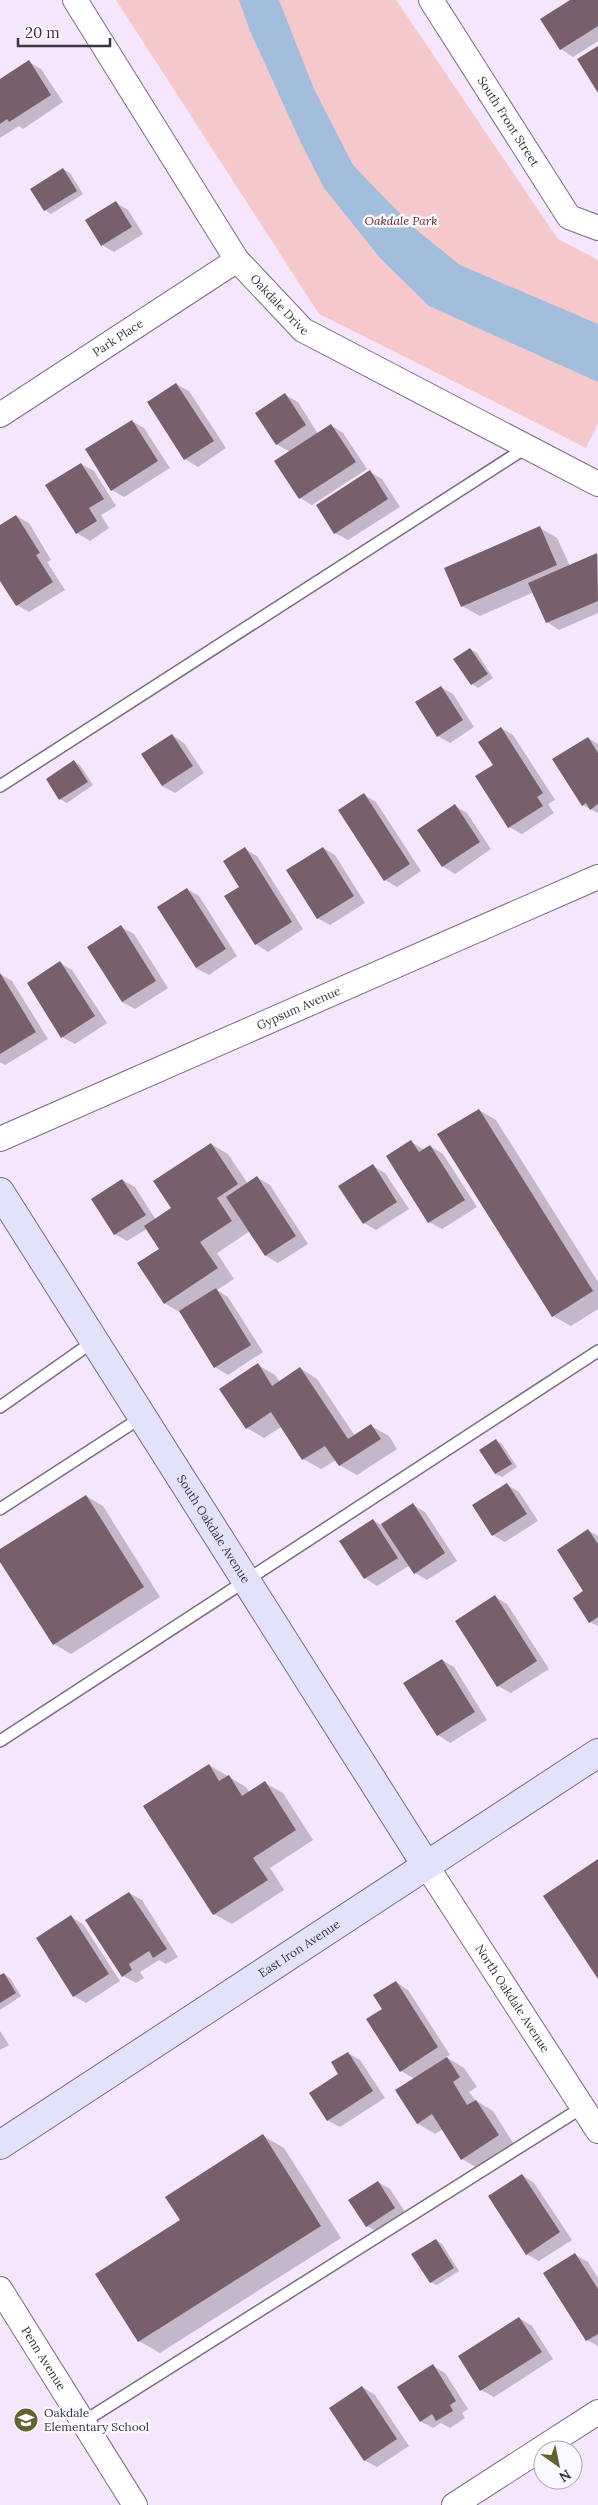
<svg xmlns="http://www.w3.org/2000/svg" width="598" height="2505" font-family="Lora,serif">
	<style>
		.green { fill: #f5c9cb }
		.water { fill: #a3bddc }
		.shadow { fill: #0003 }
		.building { fill: #77606c }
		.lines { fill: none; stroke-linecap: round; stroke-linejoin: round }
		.lane-casing { stroke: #7b6d82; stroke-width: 14 }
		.street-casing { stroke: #7b6d82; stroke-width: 26 }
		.secondary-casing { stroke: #7b6d82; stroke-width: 30 }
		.lane { stroke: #fff; stroke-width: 11 }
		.street { stroke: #fff; stroke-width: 24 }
		.secondary { stroke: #e2e2fb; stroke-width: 28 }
		.labels { text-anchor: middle; stroke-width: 5; stroke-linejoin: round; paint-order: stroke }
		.street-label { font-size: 12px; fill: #3b353f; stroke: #fbf8fd }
		.park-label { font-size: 12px; font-style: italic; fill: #622930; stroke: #fbf8fd }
		.poi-label { font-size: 12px; fill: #3b353f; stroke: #fbf8fd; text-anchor: start }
	</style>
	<rect width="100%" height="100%" fill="#f5e5fd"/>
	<path class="green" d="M116 0H396L558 239 598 260V423L586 448 319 314Z"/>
	<path class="water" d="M239 0H279L314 89 353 165 414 228 460 265 598 324V382L429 306 381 259 324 188 302 145 250 31Z"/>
	<path class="shadow" d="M572 0H598V41L573 57 561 49Z
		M29 62 41 69 63 102 23 129 19 126 0 138V81Z
		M63 169 70 173 83 194 51 214 45 210Z
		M116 203 128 210 143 234 114 252 102 245Z
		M176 384 189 391 226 448 198 467 185 459 148 402Z
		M285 395 298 402 318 434 331 425 343 433 367 469 312 505 300 498 290 452 276 444Z
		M132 421 144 428 170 468 124 497 112 490Z
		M81 464 94 471 116 506 101 515 109 528 90 541 77 533 47 486Z
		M370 472 382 479 400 507 348 540 335 533Z
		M16 516 29 523 51 560 47 562 65 590 29 612 17 605 0 579V526Z
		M540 528 557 538 570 566 598 555V613L559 630 547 622 534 592 480 616 462 606Z
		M470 649 477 653 493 678 478 688 472 684Z
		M441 687 453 694 474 727 450 743 438 736Z
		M501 728 513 735 555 800 548 804 554 813 522 834 509 827 477 776 494 765Z
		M172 735 184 743 204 773 175 793 162 786Z
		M588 738 598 744V813L583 805Z
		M74 762 80 765 93 785 67 803 60 799 47 779Z
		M364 795 376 802 421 871 397 887 385 880Z
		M455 806 467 813 491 849 455 874 442 866Z
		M323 848 335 855 365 903 330 925 317 918Z
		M245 849 257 856 303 929 268 952 256 944 241 887Z
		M187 889 199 896 237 956 209 975 196 968Z
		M121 927 134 934 168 988 135 1009 122 1002Z
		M60 963 72 970 107 1023 75 1044 62 1037Z
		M0 974 12 981 48 1039 5 1065 0 1062Z
		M479 1110 496 1120 598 1282V1309L571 1326 553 1316Z
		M411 1142 425 1150 430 1146 443 1154 477 1207 442 1229 429 1222Z
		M211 1144 228 1154 248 1184 258 1178 270 1185 308 1244 278 1263 266 1256 250 1231 217 1253 234 1279 217 1290 228 1297 263 1352 228 1375 215 1367 181 1313 164 1303 161 1249 147 1229 127 1241 115 1234 122 1180 135 1187 156 1220 173 1208Z
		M373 1166 385 1173 409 1209 376 1230 364 1223Z
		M258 1365 275 1375 280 1382 300 1368 317 1379 355 1436 371 1426 389 1436 397 1449 357 1475 339 1465 336 1460 321 1469 303 1459 281 1427 264 1438 247 1428Z
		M496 1440 502 1444 517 1467 502 1477 496 1474 481 1450Z
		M507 1485 519 1492 538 1521 505 1542 493 1535Z
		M86 1496 103 1506 160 1597 71 1654 54 1644 0 1560V1551Z
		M413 1505 425 1512 457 1561 427 1580 415 1573 410 1565 377 1586 365 1578 373 1520 381 1525Z
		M589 1531 598 1536V1626L590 1622 585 1591Z
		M495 1597 507 1604 549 1669 511 1693 498 1686Z
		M442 1660 454 1667 487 1720 450 1743 438 1735 405 1683Z
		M209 1765 246 1787 250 1793 265 1783 283 1793 313 1840 270 1868 284 1890 232 1924 214 1914Z
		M129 1893 142 1900 178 1957 166 1964 159 1960 140 1972 144 1978 136 1983 123 1976Z
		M71 1917 83 1924 120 1981 86 2003 74 1996Z
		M4 1974 10 1978 21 1996 0 2010V1976Z
		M396 1982 408 1990 450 2055 446 2057 464 2068 477 2087 469 2092 475 2100 493 2111 515 2146 479 2169 462 2159 443 2129 435 2134 417 2123 415 2079 401 2071 383 2009Z
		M0 2031 9 2045 0 2050Z
		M348 2053 360 2060 385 2098 340 2127 327 2120Z
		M263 2136 284 2148 341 2238 160 2353 139 2341 182 2220Z
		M522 2175 534 2183 572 2240 539 2261 526 2254Z
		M378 2182 390 2189 407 2215 379 2233 367 2226Z
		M436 2240 442 2244 459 2271 437 2285 430 2282Z
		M575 2255 588 2262 598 2278V2346L587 2340Z
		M519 2318 532 2326 553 2359 494 2397 481 2390Z
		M433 2366 445 2373 468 2409 462 2413 465 2418 450 2428 441 2423 433 2428 420 2421Z
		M362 2387 375 2395 409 2446 377 2467 364 2460Z"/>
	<path class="building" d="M570 0H598V26L560 50 540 19Z
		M598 46V93L577 59Z
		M29 60 51 95 9 122 7 119 0 124V79Z
		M63 168 77 191 44 211 30 189Z
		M116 201 132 227 101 246 85 220Z
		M176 383 214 441 184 460 147 402Z
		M285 393 306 425 276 445 255 413Z
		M132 420 158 461 111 491 85 449Z
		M331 424 356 462 299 499 274 461Z
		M81 463 104 499 89 508 97 521 76 534 45 485Z
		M370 470 388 499 334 534 316 505Z
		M16 515 40 553 36 555 53 582 16 606 0 581V525Z
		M540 526 557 565 461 607 444 568Z
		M597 553 598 601 546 623 528 583Z
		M470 648 488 674 471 685 453 659Z
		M441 686 463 720 437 737 415 702Z
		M501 727 543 793 537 797 543 806 508 828 475 776 493 765 478 742Z
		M172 734 193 766 162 786 141 754Z
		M588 737 598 753V804L590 810 586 803 582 806 552 759Z
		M74 760 88 782 59 800 46 779Z
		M364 793 410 864 384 881 338 810Z
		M455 804 480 842 442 867 417 830Z
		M245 847 292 922 255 945 224 896 239 887 223 861Z
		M323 847 354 896 317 919 286 870Z
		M187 888 226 949 196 968 157 907Z
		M121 925 156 981 122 1002 87 947Z
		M60 961 95 1016 61 1038 27 983Z
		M0 973 36 1032 0 1054Z
		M479 1109 593 1291 552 1317 437 1134Z
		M411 1140 419 1152 430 1145 465 1200 428 1223 386 1156Z
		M211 1143 238 1184 217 1198 232 1221 200 1242 218 1268 164 1304 137 1263 159 1249 144 1226 171 1208 153 1181Z
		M373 1164 397 1202 363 1224 338 1186Z
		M257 1176 296 1236 265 1256 226 1197Z
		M122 1179 146 1215 114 1235 91 1199Z
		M216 1288 251 1345 214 1368 179 1311Z
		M258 1363 272 1386 300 1367 348 1439 371 1424 381 1439 339 1466 325 1446 302 1460 271 1412 246 1429 219 1389Z
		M496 1439 512 1464 495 1474 479 1450Z
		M507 1483 527 1514 492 1536 472 1505Z
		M86 1495 144 1587 53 1645 0 1562V1549Z
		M413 1503 445 1553 414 1574 381 1524Z
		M373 1519 398 1558 364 1579 339 1541Z
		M588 1529 598 1544V1617L589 1623 573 1598 583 1591 557 1550Z
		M495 1595 537 1661 497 1687 455 1621Z
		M442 1659 475 1712 437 1736 403 1683Z
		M209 1764 219 1781 229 1775 242 1796 265 1781 296 1830 253 1858 268 1880 213 1915 143 1806Z
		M598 1859V1979L543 1896Z
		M129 1892 167 1949 153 1958 149 1951 129 1964 132 1970 122 1977 85 1920Z
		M71 1915 109 1974 73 1997 36 1938Z
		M4 1973 16 1993 0 2003V1975Z
		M396 1981 438 2047 400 2072 366 2019 382 2009 373 1995Z
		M348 2052 373 2091 327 2121 309 2093 338 2074 331 2062Z
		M447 2057 460 2077 453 2082 467 2105 476 2100 499 2135 461 2160 432 2114 417 2124 395 2090Z
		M263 2134 321 2226 138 2342 95 2274 180 2220 165 2197Z
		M522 2174 560 2232 526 2255 488 2196Z
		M378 2181 395 2208 366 2227 348 2200Z
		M436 2239 454 2268 430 2283 411 2254Z
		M575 2253 598 2289V2334L586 2341 543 2273Z
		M519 2317 542 2352 480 2391 458 2356Z
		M433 2364 456 2401 450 2405 453 2411 436 2421 432 2414 420 2422 397 2387Z
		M362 2386 397 2439 364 2461 329 2408Z"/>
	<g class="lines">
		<defs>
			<path id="lane" d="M0 786 527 447
				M0 1407 94 1341
				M0 1509 142 1417
				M0 1741 598 1351
				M83 2422 583 2107"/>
			<g id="street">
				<path id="s1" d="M75 0 237 260 303 330 598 484"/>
				<path id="s2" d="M431 0 569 217 598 228"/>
				<path id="s3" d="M0 415 237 260"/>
				<path id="s4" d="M0 1139 598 877"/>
				<path id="s5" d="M426 1865 598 2131"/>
				<path id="s6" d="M0 2289 135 2505"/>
				<path d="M454 2505 598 2412"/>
			</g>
			<g id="secondary">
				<path id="s7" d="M0 1192 426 1865"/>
				<path id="s8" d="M0 2145 598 1753"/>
			</g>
		</defs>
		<use href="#lane" class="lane-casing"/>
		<use href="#street" class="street-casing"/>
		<use href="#secondary" class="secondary-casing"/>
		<use href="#lane" class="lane"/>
		<use href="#street" class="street"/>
		<use href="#secondary" class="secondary"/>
	</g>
	<defs>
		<symbol id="school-disc" viewBox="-11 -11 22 22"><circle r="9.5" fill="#646330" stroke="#fbf8fd"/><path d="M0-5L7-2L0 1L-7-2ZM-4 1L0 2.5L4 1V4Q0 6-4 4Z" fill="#fff"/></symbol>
	</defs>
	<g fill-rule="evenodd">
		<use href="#school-disc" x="12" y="2406" width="28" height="28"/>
	</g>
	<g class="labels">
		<g class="street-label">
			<text dy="4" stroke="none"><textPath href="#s2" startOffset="144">South Front Street</textPath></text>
			<text dy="4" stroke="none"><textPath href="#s1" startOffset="368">Oakdale Drive</textPath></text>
			<text dy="4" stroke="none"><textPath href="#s3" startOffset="141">Park Place</textPath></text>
			<text dy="4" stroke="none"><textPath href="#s4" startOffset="326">Gypsum Avenue</textPath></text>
			<text dy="4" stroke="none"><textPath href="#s7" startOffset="399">South Oakdale Avenue</textPath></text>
			<text dy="4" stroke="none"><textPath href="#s8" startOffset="358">East Iron Avenue</textPath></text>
			<text dy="4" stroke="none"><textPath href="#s5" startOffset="159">North Oakdale Avenue</textPath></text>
			<text dy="4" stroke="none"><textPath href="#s6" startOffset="82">Penn Avenue</textPath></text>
		</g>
		<g class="park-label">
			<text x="401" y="225">Oakdale Park</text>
		</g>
		<g class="poi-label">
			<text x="44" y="2417">Oakdale<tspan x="44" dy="14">Elementary School</tspan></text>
		</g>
	</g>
	<g transform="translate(558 2465) rotate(147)"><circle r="24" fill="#fbf8fd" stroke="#aeaab1"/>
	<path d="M0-4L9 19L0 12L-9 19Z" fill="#646330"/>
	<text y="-8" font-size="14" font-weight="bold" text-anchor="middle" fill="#3b353f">N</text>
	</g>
	<path d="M18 38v8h92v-8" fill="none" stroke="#3b353f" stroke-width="2.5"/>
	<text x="25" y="38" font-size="15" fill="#3b353f" stroke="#fbf8fd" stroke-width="4" paint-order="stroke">20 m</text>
</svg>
